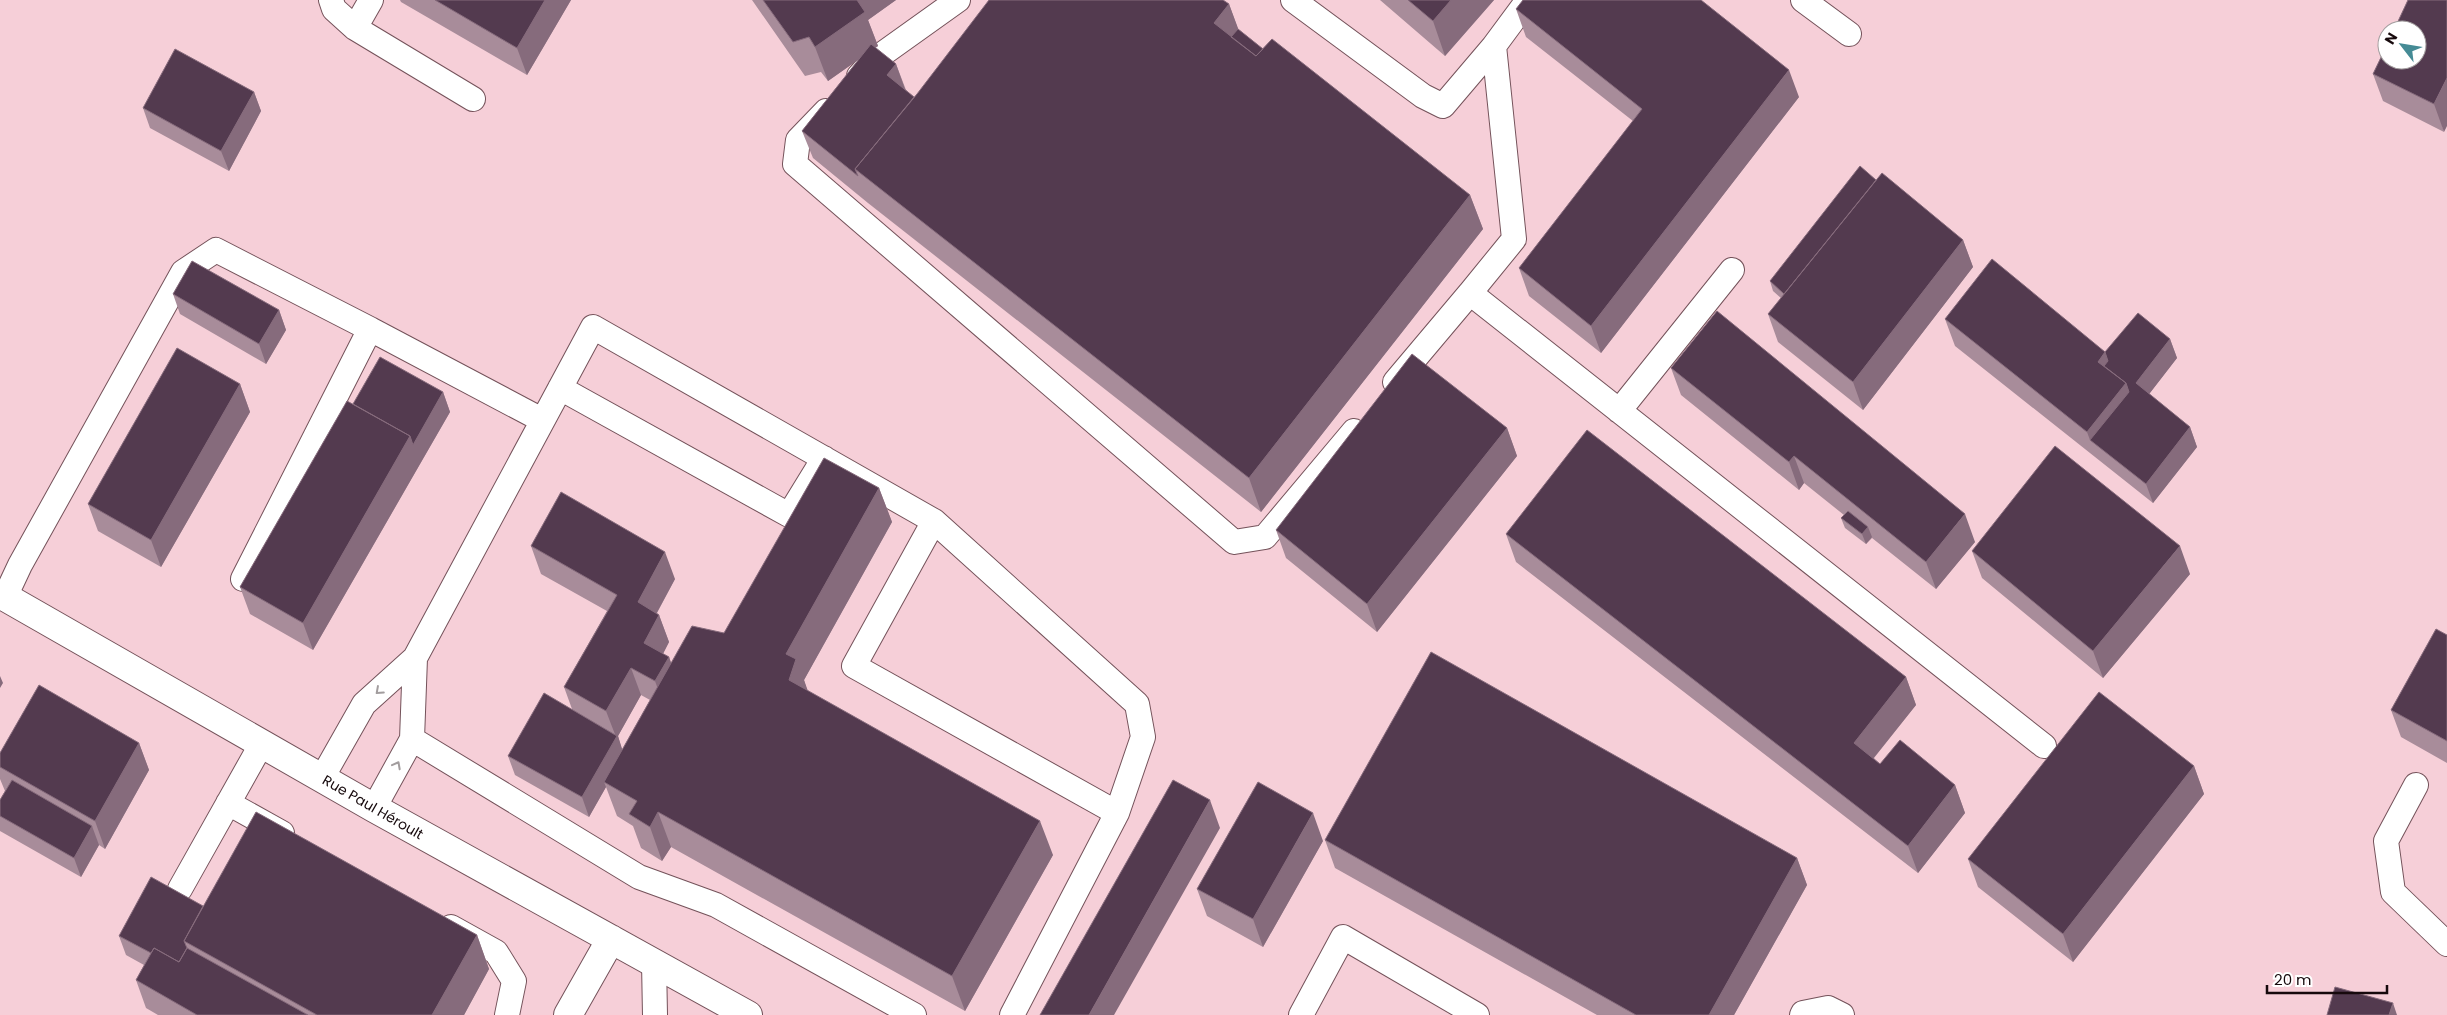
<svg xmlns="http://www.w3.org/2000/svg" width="2447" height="1015" font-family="Poppins,sans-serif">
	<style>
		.built { fill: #f6cfd8; fill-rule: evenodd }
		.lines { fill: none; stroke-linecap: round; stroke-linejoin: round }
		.lane-casing { stroke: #74525a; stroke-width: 26 }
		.street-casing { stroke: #74525a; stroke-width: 30 }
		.lane { stroke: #fff; stroke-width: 24 }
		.street { stroke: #fff; stroke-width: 28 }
		.wall { fill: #a88c9a; fill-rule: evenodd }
		.shaded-wall { fill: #866b7c }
		.building { fill: #533a4f; stroke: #866b7c }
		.oneway { stroke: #a29d9e }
		.labels { text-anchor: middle; stroke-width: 5; stroke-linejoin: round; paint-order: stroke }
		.street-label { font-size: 14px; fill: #16090c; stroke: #fff }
	</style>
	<rect width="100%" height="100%" fill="#fedde4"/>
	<path class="built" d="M0 0H2447V1015H0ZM2387 30H2417V60H2387Z"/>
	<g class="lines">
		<defs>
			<path id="lane" d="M331 0 334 9 355 28 473 99
				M1293 0 1423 96 1443 106 1494 46
				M1528 0 1494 46 1514 239 1470 293 2044 746
				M1803 0 1849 34
				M355 28 371 0
				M859 76 874 60 958 0
				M826 111 798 140 795 164 1234 542 1265 537 1354 431
				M1395 382 1470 293
				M560 388 789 515 824 458
				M1619 411 1732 270
				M934 521 854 666 1117 813
				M243 579 370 329 542 420
				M5 597 20 565 183 272 216 250 370 329
				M412 739 639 877 716 905 914 1015
				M322 778 364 704 415 658 593 327 934 521 1137 704 1143 737 1117 813 1012 1015
				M2416 785 2386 841 2393 892 2447 944
				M228 803 282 833
				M374 808 412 739 415 658
				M180 889 262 743
				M451 927 496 952 514 981 507 1015
				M654 962 655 1015
				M1301 1015 1343 937 1477 1015
				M1802 1015 1803 1013 1828 1008 1842 1015"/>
			<path id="street" d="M0 594 374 808 748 1015
				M568 1015 611 939"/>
		</defs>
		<use href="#lane" class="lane-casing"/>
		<use href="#street" class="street-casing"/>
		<use href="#lane" class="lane"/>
		<use href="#street" class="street"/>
	</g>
	<path class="wall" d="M400 0H571L527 75 401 2Z
		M752 0H896L868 20 878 46 875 48 896 64 906 90 914 97 1229 4 1238 29 1263 49 1470 195 1483 229 1261 512 868 203 813 158 802 131 859 59 828 81 821 72 805 76Z
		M1380 0H1494L1445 56Z
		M2408 0 2444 132 2383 101 2373 74Z
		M1516 9 1799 97 1601 353 1529 296 1519 268 1633 121 1526 37Z
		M254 92 261 111 229 171 150 128 143 108Z
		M1876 180 1963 240 1973 267 1863 410 1778 342 1768 314 1781 298 1773 291 1770 281Z
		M173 294 279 310 286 330 266 364 180 314Z
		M1945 319 2105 352 2170 339 2177 358 2149 394 2190 427 2197 447 2153 503 1955 346Z
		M1671 368 1975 542 1936 589 1872 538 1866 544 1845 528 1841 518 1844 515 1804 483 1799 490 1681 395Z
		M240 384 250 412 161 567 98 531 88 504Z
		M443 392 450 412 313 650 250 614 240 587 353 404Z
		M1507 428 1517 456 1377 632 1286 558 1276 530Z
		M879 488 892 522 804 680 807 690 1053 855 965 1011 671 847 662 861 641 848 633 826 617 816 606 787 589 817 515 775 508 756 572 709 564 687 607 611 541 574 531 546 675 579 657 613 659 615 669 642 663 654 669 657 671 663 724 633ZM641 695 650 700 622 750 618 736Z
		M1506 534 1906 677 1916 705 1874 758 1880 764 1955 785 1965 813 1918 873 1516 562Z
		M1972 551 2190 574 2103 678 1982 578Z
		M2447 635V763L2401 737 2391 710Z
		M139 743 149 770 105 849 99 845 81 877 0 831V800L5 791 0 779V753Z
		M2194 766 2204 794 2073 962 1978 887 1968 859Z
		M1325 840 1797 858 1807 885 1734 1015H1597L1335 868Z
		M1323 841 1263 947 1207 916 1197 889Z
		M203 906 477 935 489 969 464 1015H158L146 1008 136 980 144 965 126 955 119 936Z"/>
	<path class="shaded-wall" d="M545 0H571L527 75 517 48Z
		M854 0H896L868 20 878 46 828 81 815 47Z
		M1451 0H1494L1445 56 1433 21Z
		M1229 4 1242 39 1230 53 1214 23Z
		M896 64 906 92 887 75Z
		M1789 70 1799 97 1601 353 1591 326Z
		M2447 78V126L2444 132 2434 104Z
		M254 92 261 111 229 171 221 151Z
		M1470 195 1483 229 1261 512 1249 478Z
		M1963 240 1973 267 1863 410 1853 382Z
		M279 310 286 330 266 364 259 344Z
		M2170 339 2177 358 2143 402 2136 383Z
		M2105 352 2116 380 2098 362Z
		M2126 383 2136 411 2090 440 2087 432Z
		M240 384 250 412 161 567 151 540Z
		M443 392 450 412 420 464 413 445Z
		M2190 427 2197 447 2153 503 2146 484Z
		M1507 428 1517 456 1377 632 1367 604Z
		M410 436 420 464 313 650 303 623Z
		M1794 456 1804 483 1799 490 1789 462Z
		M879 488 892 522 804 680 809 694 789 680 786 654Z
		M1965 514 1975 542 1936 589 1926 562Z
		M1868 527 1872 537 1866 544 1862 534Z
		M2180 546 2190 574 2103 678 2093 651Z
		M665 552 675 579 648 629 638 602Z
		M659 615 669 642 654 671 644 643Z
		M669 657 679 685 665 709 655 681Z
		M631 668 641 695 618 736 624 755 604 782 606 787 589 817 582 797 616 737 606 711Z
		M0 676 3 683 0 688Z
		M1906 677 1916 705 1864 770 1854 743Z
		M139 743 149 770 105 849 95 821Z
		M2194 766 2204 794 2073 962 2063 934Z
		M1955 785 1965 813 1918 873 1908 846Z
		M1210 800 1220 828 1114 1015H1089Z
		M658 812 671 847 662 861 650 827Z
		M1313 813 1323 841 1263 947 1253 919Z
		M1040 821 1053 855 965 1011 952 976Z
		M92 826 99 845 81 877 74 858Z
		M1797 858 1807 885 1734 1015H1709Z
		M477 935 489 969 464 1015H432Z
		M2393 1003 2397 1015H2389Z"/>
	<path class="building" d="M435 0H545L517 48Z
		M763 0H857L865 12 815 47 809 37 793 42Z
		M989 0H1223L1229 4 1214 23 1256 56 1272 39 1470 195 1249 478 855 169 917 94Z
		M1408 0H1451L1433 21Z
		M1523 0H1701L1789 70 1591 326 1519 268 1642 109 1516 9Z
		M2408 0H2447V78L2434 104 2373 74 2387 45V60H2417V30H2394Z
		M1238 29 1263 49 1256 56 1231 37Z
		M871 44 896 64 887 75 914 97 855 169 858 176 802 131Z
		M175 49 254 92 221 151 143 108Z
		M1860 166 1876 180 1784 294 1770 281Z
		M1882 173 1963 240 1853 382 1768 314Z
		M1992 259 2105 352 2098 362 2126 383 2087 432 1945 319Z
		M192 261 279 310 259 344 173 294Z
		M1717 311 1965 514 1926 562 1794 456 1789 462 1671 368Z
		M2138 313 2170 339 2136 383 2190 427 2146 484 2090 440 2129 392 2126 383 2104 366 2108 361 2105 352Z
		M177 348 240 384 151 540 88 504Z
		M1412 354 1507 428 1367 604 1276 530Z
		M380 357 443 392 413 445 410 436 353 404Z
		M347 401 410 436 303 623 240 587Z
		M1587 430 1906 677 1854 743 1880 764 1900 740 1955 785 1908 846 1506 534Z
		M2055 446 2180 546 2093 651 1972 551Z
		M824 458 879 488 786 654 796 659 789 680 1040 821 952 976 658 812 650 827 629 814 637 801 604 782 692 626 724 633Z
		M561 492 665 552 638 602 659 615 644 643 669 657 655 681 631 668 606 711 564 687 617 595 531 546Z
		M1848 511 1868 527 1862 534 1841 518Z
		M2436 629 2447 635V741L2391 710Z
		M1431 652 1797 858 1709 1015H1636L1325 840Z
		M39 685 139 743 95 821 0 767V753Z
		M2099 692 2194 766 2063 934 1968 859Z
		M544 693 617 736 582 797 508 756Z
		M12 780 92 826 74 858 0 816V800Z
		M1173 780 1210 800 1089 1015H1040Z
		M1258 782 1313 813 1253 919 1197 889Z
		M256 812 477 935 432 1015H317L184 941Z
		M151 877 203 906 184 941 187 948 179 962 154 948 151 953 119 936Z
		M154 948 179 962 187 948 308 1015H197L136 980Z
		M2335 987 2393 1003 2389 1015H2327Z"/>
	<defs><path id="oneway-chevron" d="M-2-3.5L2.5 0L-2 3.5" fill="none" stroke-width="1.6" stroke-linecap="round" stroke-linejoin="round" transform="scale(1.25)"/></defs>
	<g class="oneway">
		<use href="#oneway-chevron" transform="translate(379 691) rotate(138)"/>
		<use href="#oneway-chevron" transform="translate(397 765) rotate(-62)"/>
	</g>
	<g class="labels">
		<g class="street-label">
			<text transform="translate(373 807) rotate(30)" y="5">Rue Paul Héroult</text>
		</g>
	</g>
	<g transform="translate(2402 45) rotate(301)"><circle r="24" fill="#ffffff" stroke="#a29d9e"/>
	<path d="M0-4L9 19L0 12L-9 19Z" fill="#458b95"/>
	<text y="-8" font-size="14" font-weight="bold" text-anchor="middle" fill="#16090c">N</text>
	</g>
	<path d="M2267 985v8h120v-8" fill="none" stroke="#16090c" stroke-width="2.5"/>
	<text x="2274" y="985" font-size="15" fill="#16090c" stroke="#ffffff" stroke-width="4" paint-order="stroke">20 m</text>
</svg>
